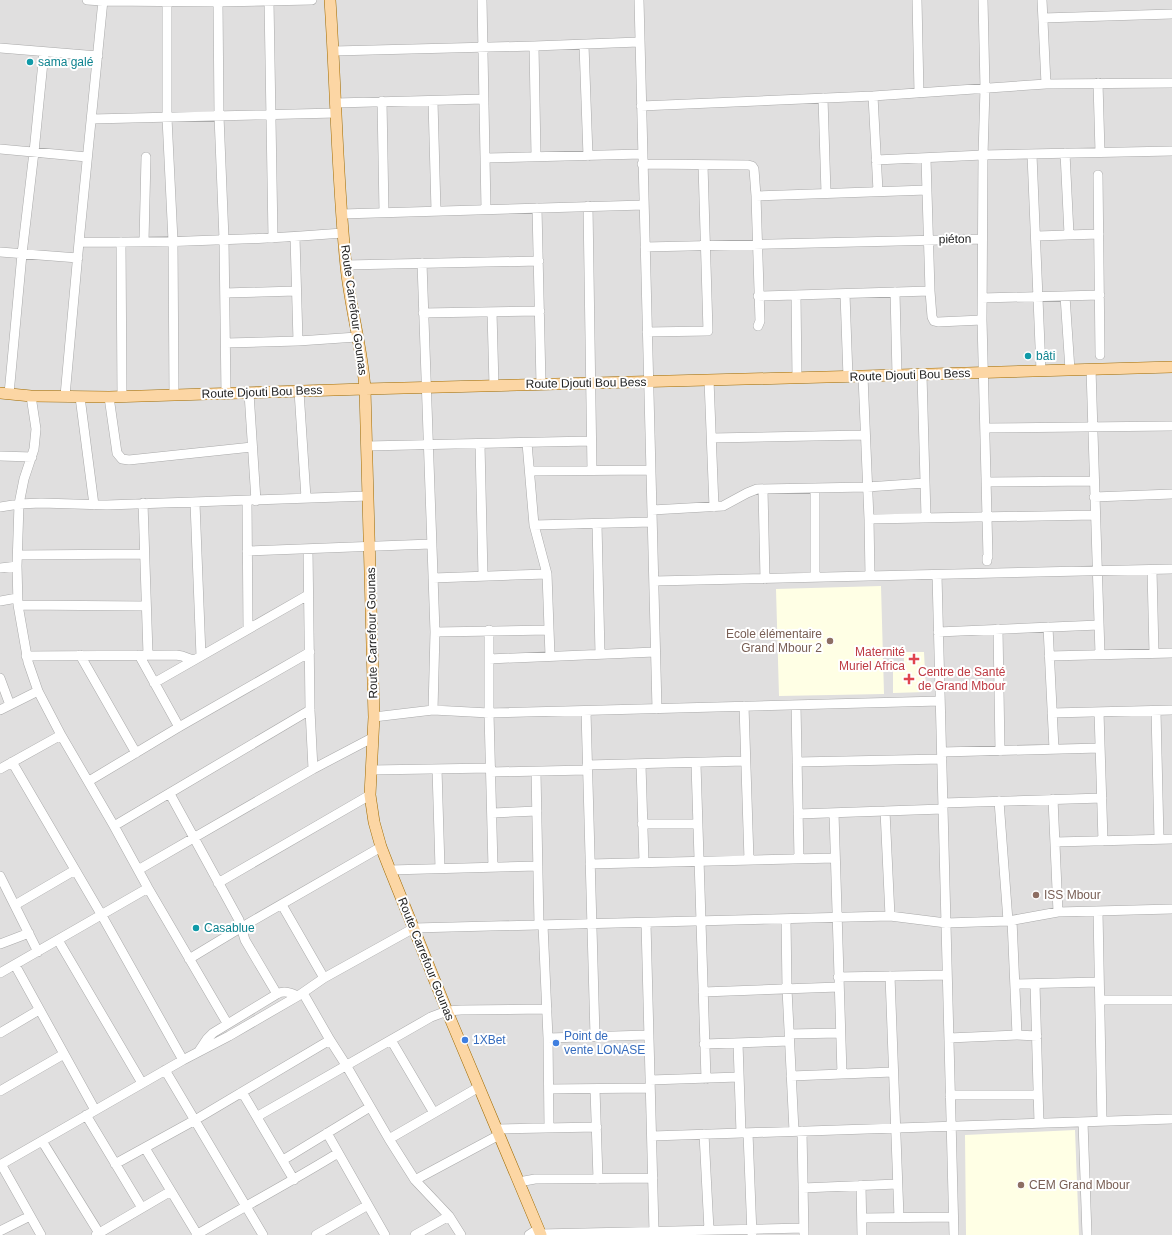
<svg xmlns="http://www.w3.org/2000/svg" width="1172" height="1235" font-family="Helvetica,sans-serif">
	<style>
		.residential { fill: #e0dfdf }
		.education { fill: #ffffe5 }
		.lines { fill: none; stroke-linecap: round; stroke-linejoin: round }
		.minor-casing { stroke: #a9a9a9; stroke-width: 10 }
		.major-casing { stroke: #a06b00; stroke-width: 12 }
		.minor { stroke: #fff; stroke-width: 9 }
		.major { stroke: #fcd6a4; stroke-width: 11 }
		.culture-dot { fill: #0f9aa8; stroke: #fff; stroke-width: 1.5 }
		.education-dot { fill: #8d6e63; stroke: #fff; stroke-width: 1.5 }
		.health-dot { fill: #e0444e; stroke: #fff; stroke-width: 1.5 }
		.shop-dot { fill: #3f7fe0; stroke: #fff; stroke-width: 1.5 }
		.labels { text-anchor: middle; stroke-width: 4; stroke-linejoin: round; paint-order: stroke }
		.culture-label { font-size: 12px; fill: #0d838f; stroke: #fff; text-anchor: start }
		.street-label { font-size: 12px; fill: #222; stroke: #fff }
		.education-label { font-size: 12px; fill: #785e54; stroke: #fff; text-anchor: start }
		.health-label { font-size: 12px; fill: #be3a42; stroke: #fff; text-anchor: end }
		.shop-label { font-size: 12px; fill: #366cbe; stroke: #fff; text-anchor: start }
	</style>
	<rect width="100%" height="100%" fill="#f2efe9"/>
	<path class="residential" d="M0 0H1172V1235H0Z"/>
	<path class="education" d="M881 586 884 694 779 696 776 589Z
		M904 652H924L926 692 893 693V667H904Z
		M1075 1130 1079 1235H966L965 1135Z"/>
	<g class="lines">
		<defs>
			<path id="minor" d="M87 0 103 1 218 2 312 0
				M167 0V118L173 241 174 395
				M482 0 486 209
				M639 0 657 709
				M917 0 919 93
				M983 0 985 88 983 155 982 320 988 557H987V561
				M1042 0 1046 84
				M269 1 273 238
				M218 2 219 116 224 239 226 394
				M1043 18 1172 14
				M584 45 588 156
				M534 46 536 156
				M0 48 98 56
				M334 51 534 46 639 42
				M1098 83 1100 152
				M873 96 878 191
				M823 98 826 193
				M382 101 384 212
				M433 101 436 211
				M336 103 484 99
				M641 106 873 96 1046 84 1172 83
				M92 119 336 113
				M0 149 87 157
				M1065 153 1069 234
				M1032 155 1041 370
				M486 158 642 154
				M926 159 930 291 932 317 934 321 938 322 982 320
				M876 160 983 155 1172 151
				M642 164 748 165 752 166 754 169 756 196 760 321 758 326
				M1098 175 1100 355
				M756 196 927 190
				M588 206 592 470
				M537 208 541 384
				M342 214 644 205
				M1037 236 1099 234
				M295 237 298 341
				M144 241 146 157
				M79 242C167 243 255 240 343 233
				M121 242 122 397
				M645 247 982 239
				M0 252 78 258
				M422 263 435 632 433 710
				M346 265 539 261
				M895 292 897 375
				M225 293 296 291
				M845 294 848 377
				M796 295 797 378
				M758 296 930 291
				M1065 296 1070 370
				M982 298 1100 295
				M492 312 494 386
				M423 313 540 311
				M647 332 708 331 703 165
				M226 343 298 341 357 337
				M1091 369 1100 654
				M922 375 926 517
				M863 376 869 519 870 576
				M709 380 714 507
				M299 391 306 498
				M249 393 256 501
				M9 394 22 254 34 152 44 52
				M31 396 36 429 34 449 24 479 19 504 17 566 18 605 28 662 38 691 61 735 114 826 148 888 227 1023
				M65 396 79 242 103 0
				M80 397 94 505
				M109 397 117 453 122 459 129 460 252 447
				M985 428 1172 426
				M712 438 865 435
				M527 443 534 525 547 574 550 656
				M480 444 483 576
				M367 446 591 441
				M0 456 32 457
				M530 471 651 470
				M986 482 1094 481
				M763 489 765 579
				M1094 497 1172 494
				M247 501 248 629
				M143 503 148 654
				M195 503 201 656
				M0 507 19 504 41 503 107 505 368 496
				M652 510 723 506 747 493 757 489 867 487 925 483
				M869 519 1095 515
				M597 524 600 654
				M534 525 652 522
				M308 549 310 710 313 769
				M247 551 431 544
				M18 555 144 554
				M0 568 17 566
				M1152 570 1154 653
				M937 575 954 1235
				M815 577V488
				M433 578 547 574
				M654 581 1172 569
				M0 601 17 598
				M18 605 146 606
				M1048 627 1054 749
				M998 629 1000 751
				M489 630V713L493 867
				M435 632 549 630
				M938 632 1099 625
				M80 655 136 753
				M139 655 179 727
				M26 656 176 655 182 656 193 660
				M1049 656 1172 653
				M489 659 655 652
				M0 678 10 705
				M154 683 308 595
				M796 705 799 859
				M744 706 749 860
				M0 710 38 691
				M586 711 595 1036
				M1156 711 1159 839
				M1099 712 1103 841
				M1052 713 1172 710
				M374 717 433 710 489 713 940 701
				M942 752 1100 748
				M12 762 101 914 183 1060
				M797 762 942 759
				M696 764 706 1079
				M587 765 745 761
				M641 765 644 862
				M0 769 61 735
				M437 769 440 868
				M371 770 491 768
				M491 772 587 770
				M536 772 539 925
				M89 781 179 727 310 652
				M170 794 239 920 245 940 277 994
				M1053 799 1058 912
				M999 801 1008 921
				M943 803 1102 798
				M885 811 890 916
				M492 813 537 811
				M834 813 842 1074
				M798 814 943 809
				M642 824H698
				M114 826 310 710
				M1055 842 1172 839
				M590 864 835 858
				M138 870 313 769 372 738
				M390 870 538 866
				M0 876 38 952
				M218 883 370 795
				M15 905 75 870
				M282 905 324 978
				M1098 911 1102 1121
				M786 919 787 989 794 1131
				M1012 920 1017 1035
				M646 923 654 1231
				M543 925 548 1038 549 1128
				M58 940 142 1083
				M0 944 29 933
				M189 959 242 927 381 847
				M15 965 95 1110
				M0 973 148 888
				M890 976 899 1217
				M838 977 947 975
				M1015 984 1099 982
				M1035 984 1039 1123
				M703 992 839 987
				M303 993 330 1040 346 1065 389 1139 415 1180 449 1216 461 1235
				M1100 1000H1172
				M0 1033 39 1010
				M789 1034 840 1033
				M548 1038 648 1035
				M949 1038 1017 1035 1037 1036
				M391 1040 434 1113
				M738 1043 741 1133
				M704 1044 789 1041
				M199 1051 207 1039 213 1033 277 994C284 990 291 993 298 996
				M165 1070 263 1235
				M791 1076 893 1072
				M650 1080 739 1077
				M549 1089 650 1088
				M595 1089 598 1179
				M0 1091 64 1054
				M242 1092 294 1180
				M950 1095H1038
				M86 1115 142 1208
				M258 1116 431 1017 447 1011 461 1010 547 1009
				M1083 1122 1087 1235
				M497 1129 597 1127
				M802 1131 804 1235
				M327 1133 385 1235
				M748 1133 752 1235
				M704 1134 709 1230
				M652 1136 1172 1119
				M389 1139 479 1087
				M42 1141 99 1233
				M145 1148 197 1234
				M283 1160 370 1107
				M1 1164 41 1235
				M115 1164 195 1120 330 1040
				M0 1165 183 1060 229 1036 298 996 324 978 414 928 890 916 946 923 1008 921 1058 912 1172 909
				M415 1180 499 1135
				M519 1182 535 1179 653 1178
				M861 1185 862 1235
				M803 1188 897 1184
				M862 1218 953 1217
				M0 1231 30 1216
				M540 1234 804 1228
				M96 1235 171 1191
				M196 1235C243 1207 291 1182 338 1153
				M316 1235 368 1205
				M415 1235 449 1216
				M529 1235 538 1229"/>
			<path id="major" d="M330 0C336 89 337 178 346 266 350 307 362 347 365 389L374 717 370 795 374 822 381 847 390 870 447 1011 541 1235
				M0 393 31 396 109 397 365 389 863 376 1172 367"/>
		</defs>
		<use href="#minor" class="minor-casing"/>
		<use href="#major" class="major-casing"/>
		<use href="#minor" class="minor"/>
		<use href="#major" class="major"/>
	</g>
	<g class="culture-dot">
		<circle cx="30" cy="62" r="4"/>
		<circle cx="1028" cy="356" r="4"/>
		<circle cx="196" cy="928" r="4"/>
	</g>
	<g class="education-dot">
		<circle cx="830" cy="641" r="4"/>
		<circle cx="1036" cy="895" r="4"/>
		<circle cx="1021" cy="1185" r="4"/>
	</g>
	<g class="health-dot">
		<path d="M912 653h4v4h4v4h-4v4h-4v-4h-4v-4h4z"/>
		<path d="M907 673h4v4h4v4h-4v4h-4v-4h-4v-4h4z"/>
	</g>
	<g class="shop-dot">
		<circle cx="465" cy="1040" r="4"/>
		<circle cx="556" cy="1043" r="4"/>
	</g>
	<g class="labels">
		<g class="culture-label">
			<text x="38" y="66">sama galé</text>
			<text x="1036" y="360">bâti</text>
			<text x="204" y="932">Casablue</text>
		</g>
		<g class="street-label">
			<text transform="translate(955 239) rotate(-1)" y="4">piéton</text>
			<text transform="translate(354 310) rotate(82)" y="4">Route Carrefour Gounas</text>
			<text transform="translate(910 375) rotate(-2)" y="4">Route Djouti Bou Bess</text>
			<text transform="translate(586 383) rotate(-1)" y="4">Route Djouti Bou Bess</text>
			<text transform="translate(262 392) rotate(-2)" y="4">Route Djouti Bou Bess</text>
			<text transform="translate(372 633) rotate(-91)" y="4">Route Carrefour Gounas</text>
			<text transform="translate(426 959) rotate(68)" y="4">Route Carrefour Gounas</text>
		</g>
		<g class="education-label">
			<text x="822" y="638" text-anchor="end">Ecole élémentaire<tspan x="822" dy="14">Grand Mbour 2</tspan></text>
			<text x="1044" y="899">ISS Mbour</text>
			<text x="1029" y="1189">CEM Grand Mbour</text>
		</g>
		<g class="health-label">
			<text x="905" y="656">Maternité<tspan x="905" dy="14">Muriel Africa</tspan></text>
			<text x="918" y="676" text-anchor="start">Centre de Santé<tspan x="918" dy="14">de Grand Mbour</tspan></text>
		</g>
		<g class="shop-label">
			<text x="564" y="1040">Point de<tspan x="564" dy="14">vente LONASE</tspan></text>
			<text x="473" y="1044">1XBet</text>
		</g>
	</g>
</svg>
